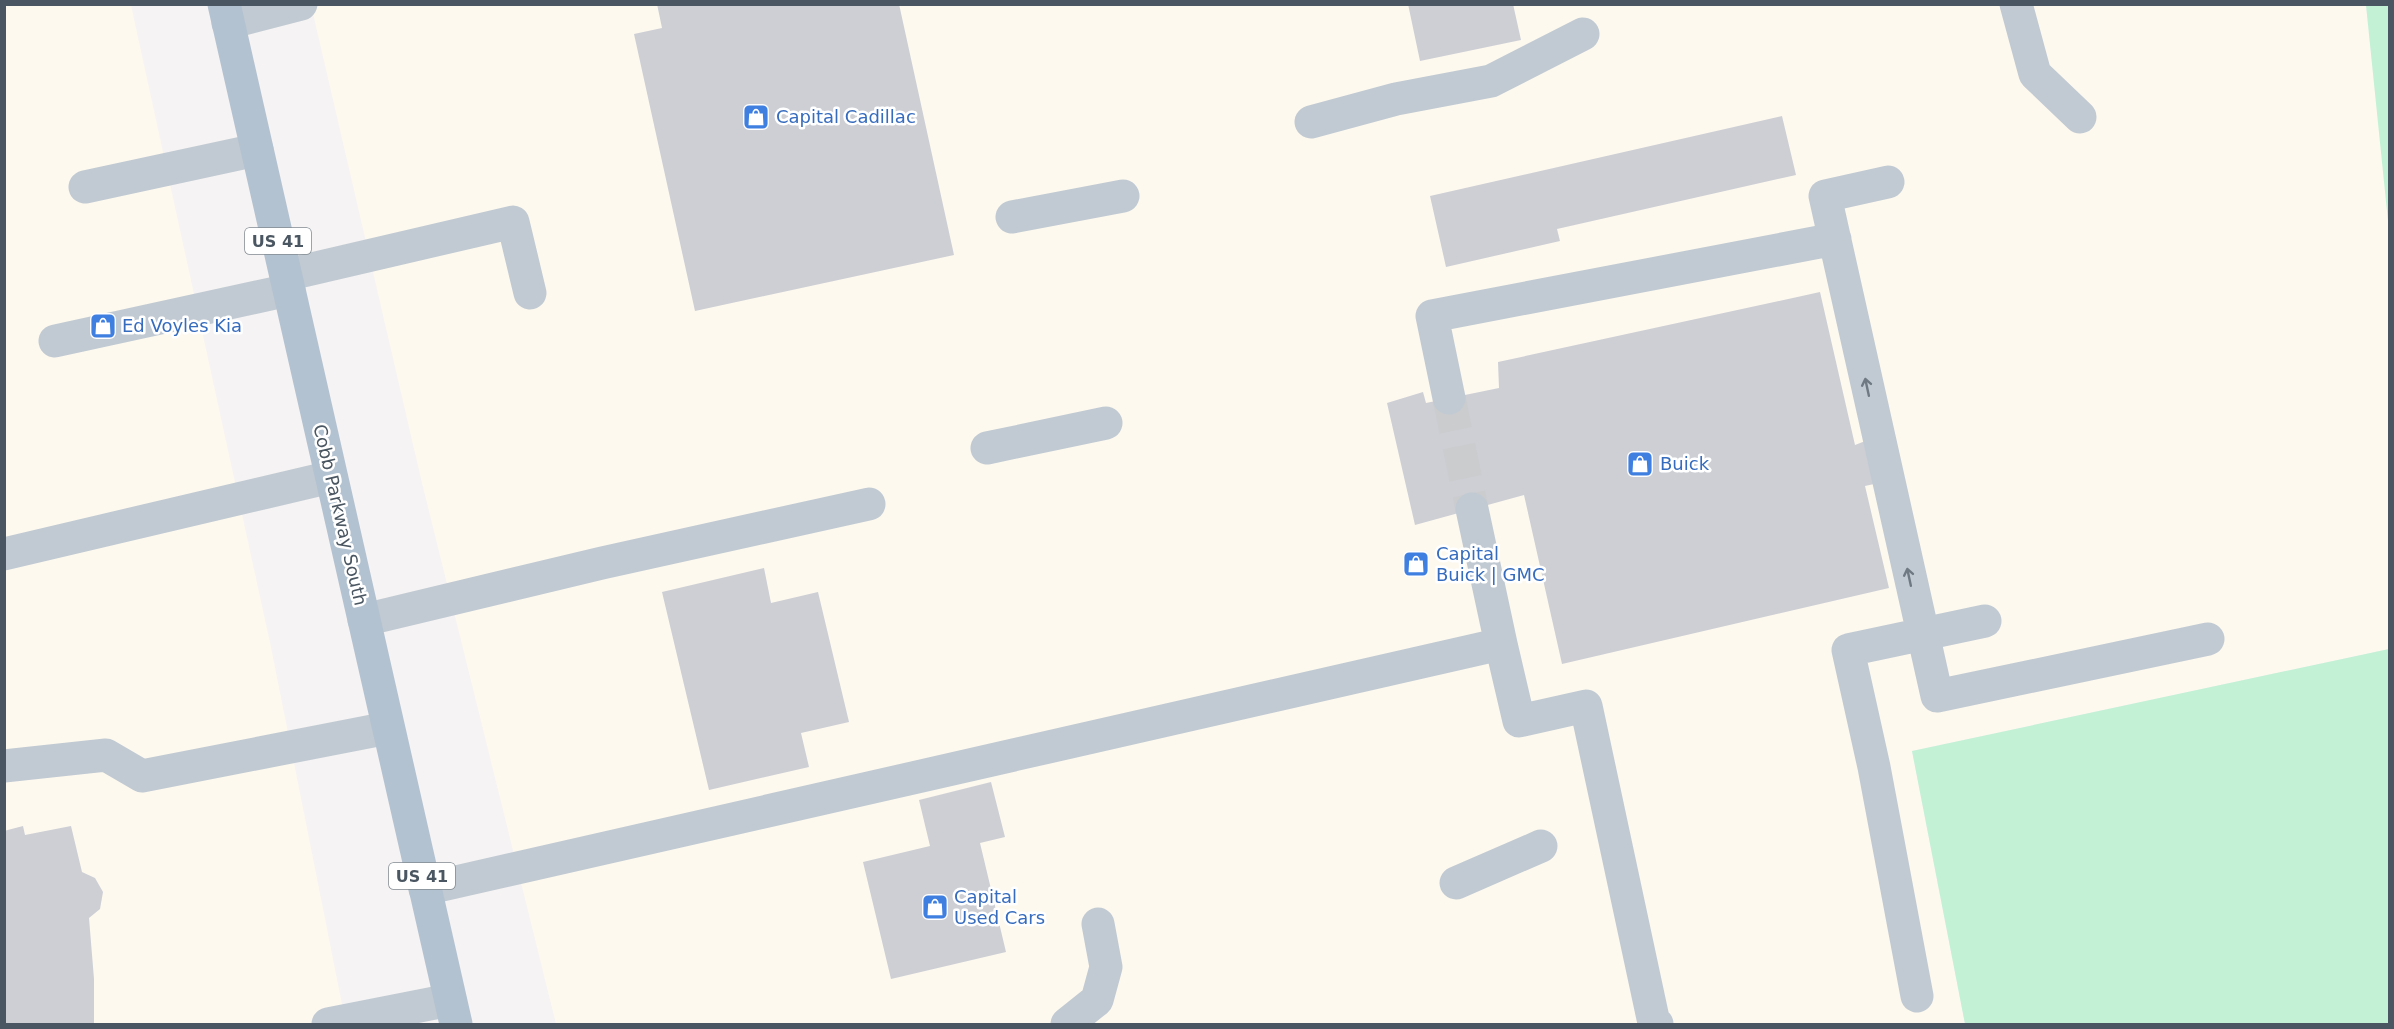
<svg xmlns="http://www.w3.org/2000/svg" width="2394" height="1029" font-family="'DejaVu Sans',sans-serif">
	<style>
		.commercial { fill: #fdf9ef }
		.green { fill: #c3f1d5 }
		.building { fill: #cdcfd5 }
		.lines { fill: none; stroke-linecap: round; stroke-linejoin: round }
		.minor-tunnel { stroke: #caccce; stroke-width: 33; stroke-dasharray: 33 16; stroke-linecap: butt }
		.minor { stroke: #c1cad2; stroke-width: 33 }
		.major { stroke: #b3c2d1; stroke-width: 33 }
		.oneway { stroke: #6e7983 }
		.labels { text-anchor: middle; stroke-width: 5; stroke-linejoin: round; paint-order: stroke }
		.shield { fill: #fff; stroke: #808990; stroke-width: 1.5 }
		.shield-label { font-size: 16px; font-weight: bold; fill: #4a5661 }
		.shop-label { font-size: 18px; fill: #366cbe; stroke: #fff; text-anchor: start }
		.street-label { font-size: 18px; fill: #4a5661; stroke: #fff }
	</style>
	<rect width="100%" height="100%" fill="#f5f3f3"/>
	<path class="commercial" d="M5 5H131L271 647 346 1024H5Z
		M311 5H2366L2390 231 2389 649 1912 751 1965 1024H556L421 479Z"/>
	<path class="green" d="M2366 5H2389V231Z
		M2389 649V1024H1965L1912 751Z"/>
	<path class="building" d="M657 4H899L954 255 695 311 634 34 662 28Z
		M1408 4H1513L1521 40 1420 61Z
		M1782 116 1796 175 1557 229 1560 241 1446 267 1430 196Z
		M1820 292 1855 445 1873 438 1883 482 1865 486 1889 588 1562 664 1524 495 1415 525 1387 403 1423 392 1426 403 1499 388 1498 362Z
		M764 568 771 603 818 592 849 722 801 733 809 767 709 790 662 592Z
		M991 782 1005 837 980 843 1006 952 891 979 863 862 930 846 919 800Z
		M23 826 25 835 71 826 82 872 95 878 103 892 100 909 89 918 94 979V1024H4V831Z"/>
	<g class="lines">
		<path class="minor-tunnel" d="M1449 398 1472 509"/>
		<path class="minor" d="M2016 4 2035 74 2080 117
			M228 23 301 4
			M1311 122 1396 99 1491 81 1583 34
			M1888 182 1825 196 1937 696 2208 639
			M85 187 257 150
			M1012 217 1123 196
			M286 275 513 222 530 293
			M55 341 289 290
			M1449 398 1432 316 1835 239
			M987 448 1106 423
			M1472 509 1501 644
			M4 554 331 477
			M364 620 602 563 869 504
			M4 766 106 755 142 776 388 728
			M1456 883 1541 846
			M425 889 1501 644 1519 721 1586 706 1654 1023 1657 1024
			M1917 996 1874 767 1848 650 1985 621
			M328 1024 450 1000
			M1067 1024 1097 1000 1106 967 1098 924"/>
		<path class="major" d="M224 4 456 1024"/>
	</g>
	<defs><path id="oneway-shaft" d="M-6 0H5M1.5-3L5.5 0L1.5 3" fill="none" stroke-width="1.6" stroke-linecap="round" stroke-linejoin="round" transform="scale(1.5)"/></defs>
	<g class="oneway">
		<use href="#oneway-shaft" transform="translate(1867 387) rotate(-102)"/>
		<use href="#oneway-shaft" transform="translate(1909 577) rotate(-102)"/>
	</g>
	<defs>
		<symbol id="shop-square" viewBox="-11 -11 22 22"><rect x="-9" y="-9" width="18" height="18" rx="4" fill="#3f7fe0" stroke="#fff"/><path d="M-5-2.5h2.3a2.7 3.5 0 0 1 5.4 0H5L5.5 6h-11ZM-1.5-2.5h3a1.5 2.3 0 0 0-3 0Z" fill="#fff"/></symbol>
	</defs>
	<g fill-rule="evenodd">
		<use href="#shop-square" x="741" y="102" width="30" height="30"/>
		<use href="#shop-square" x="88" y="311" width="30" height="30"/>
		<use href="#shop-square" x="1625" y="449" width="30" height="30"/>
		<use href="#shop-square" x="1401" y="549" width="30" height="30"/>
		<use href="#shop-square" x="920" y="892" width="30" height="30"/>
	</g>
	<g class="labels">
		<g class="shield">
			<rect x="245" y="228" width="66" height="26" rx="4.5"/>
			<rect x="389" y="863" width="66" height="26" rx="4.5"/>
		</g>
		<g class="shield-label">
			<text x="278" y="247">US 41</text>
			<text x="422" y="882">US 41</text>
		</g>
		<g class="shop-label">
			<text x="776" y="123">Capital Cadillac</text>
			<text x="122" y="332">Ed Voyles Kia</text>
			<text x="1660" y="470">Buick</text>
			<text x="1436" y="560">Capital<tspan x="1436" dy="21">Buick | GMC</tspan></text>
			<text x="954" y="903">Capital<tspan x="954" dy="21">Used Cars</tspan></text>
		</g>
		<g class="street-label">
			<text transform="translate(340 515) rotate(77)" y="6">Cobb Parkway South</text>
		</g>
	</g>
	<rect width="2394" height="1029" fill="none" stroke="#4a5661" stroke-width="12"/>
</svg>
